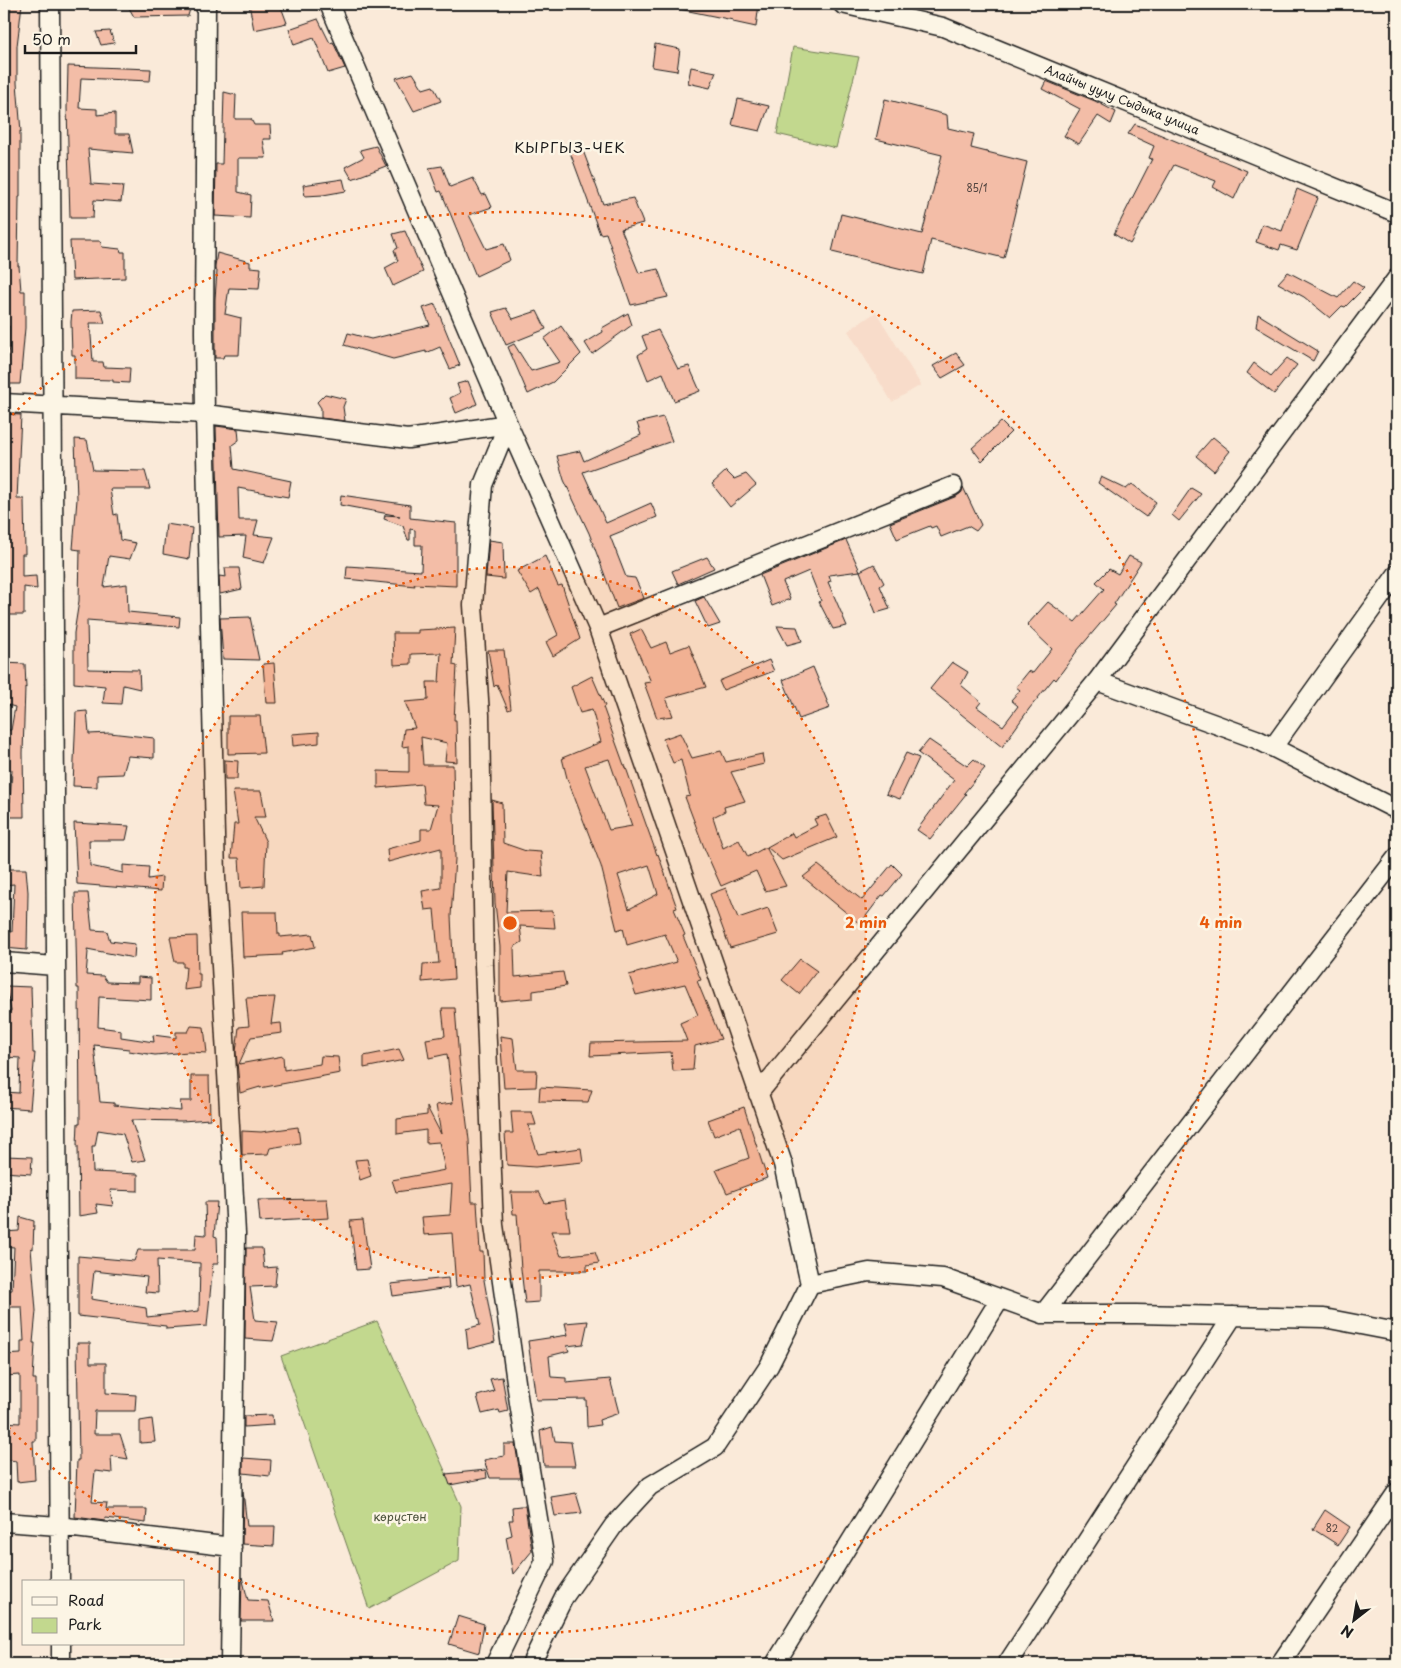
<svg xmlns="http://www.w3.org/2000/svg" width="1401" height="1668" font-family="'Playpen Sans',sans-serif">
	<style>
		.built { fill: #f8dcca }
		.green { fill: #c2d88e; stroke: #6f7a55 }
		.building { fill: #f3bda7; stroke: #1c1c1c; fill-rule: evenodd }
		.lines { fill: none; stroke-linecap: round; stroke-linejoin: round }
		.minor-casing { stroke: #1c1c1c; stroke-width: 21 }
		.minor { stroke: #fcf5e5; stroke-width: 18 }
		.ring { fill: none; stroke: #e8590c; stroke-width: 2.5; stroke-dasharray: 2.5 5 }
		.labels { text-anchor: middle; stroke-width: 5; stroke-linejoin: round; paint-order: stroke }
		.number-label { font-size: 10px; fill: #52443f }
		.street-label { font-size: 12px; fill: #1c1c1c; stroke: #fcf5e5 }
		.park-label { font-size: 12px; fill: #4e543e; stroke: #fcf5e5 }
		.quarter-label { font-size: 15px; letter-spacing: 1px; fill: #1c1c1c; stroke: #fcf5e5 }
		.centre { fill: #e8590c; stroke: #fcf5e5; stroke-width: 2.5 }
		.ring-label { font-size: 15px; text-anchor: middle; font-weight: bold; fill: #e8590c; stroke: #fcf5e5; stroke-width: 5; stroke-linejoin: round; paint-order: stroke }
	</style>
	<rect width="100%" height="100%" fill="#faead9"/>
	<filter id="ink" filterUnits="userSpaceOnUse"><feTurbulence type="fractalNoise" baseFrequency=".02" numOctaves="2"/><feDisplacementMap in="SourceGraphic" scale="10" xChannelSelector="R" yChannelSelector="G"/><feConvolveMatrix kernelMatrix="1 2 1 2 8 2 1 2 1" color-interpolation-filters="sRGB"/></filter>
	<g filter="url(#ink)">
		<path class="built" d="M876 312 921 385 892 402 848 331Z"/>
		<path class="green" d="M793 47 859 57 836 148 777 134Z
			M377 1321 461 1506 459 1561 369 1609 281 1356Z"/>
		<path class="building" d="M11 4H22L17 46V83L21 132 20 131V197H19L18 266H19L21 291H25V328L20 384H4V364L8 363 9 326 4 325V308H8L7 282H4V28L8 29Z
			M127 4H171L191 5 188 16 134 17Z
			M249 4H280L287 23 254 30Z
			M680 4H759L756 27 733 22V20L679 9Z
			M318 19 330 43 333 42 345 68 328 73 314 38 294 45 289 29Z
			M110 31 114 43 101 45 96 32Z
			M655 44 680 49 677 71 652 67Z
			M68 66 151 69 150 81 81 78 79 108 97 109V115L115 113V134H129L133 153 88 149 91 184 123 186 121 202 94 200 93 218H70L67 108Z
			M691 67 716 72 710 88 688 83Z
			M413 73 423 89 433 86 441 101 414 111 396 78Z
			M1046 81 1095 101 1116 112 1111 124 1098 116 1079 144 1064 136 1080 109 1042 89Z
			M224 92 236 95 235 119H251L254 125H270L271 139H263L266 158H238V192L251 195 250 218 215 216 216 164H222Z
			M738 99 769 106 760 131 732 125Z
			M885 99 947 115 948 128 974 134 971 148 1027 162 1004 258 931 240 923 274 832 252 841 214 922 234 942 155 876 139Z
			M1135 124 1247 171 1234 199 1213 187 1216 181 1174 165 1130 244 1114 234 1152 159 1149 158 1154 146 1128 134Z
			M579 140 603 204 633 198 643 223 621 229 639 273 658 269 668 297 631 305 606 233 600 234 567 144Z
			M376 146 386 166 352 179 345 167 364 157 360 150Z
			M442 166 450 187 473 178 482 195 486 194 492 207 469 215 486 249 504 244 510 260 476 276 441 191 438 192 429 168Z
			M343 179 346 191 323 195 305 196 303 185Z
			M1297 189 1318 198 1297 250 1281 245 1279 250 1256 242 1262 224 1282 231Z
			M405 231 423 272 393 286 385 268 398 261 394 250 398 248 393 234Z
			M70 241H100L102 247 120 249 121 252H125V278L72 280Z
			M217 253 250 262V267L261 268 259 289 229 288 225 314 241 318 239 355H224L223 358H215V299L217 271 215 270V266Z
			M1288 272 1338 298 1353 281 1364 288 1345 307 1342 306 1330 318 1304 297 1278 283Z
			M435 304 460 365 450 369 440 347 426 353V351L393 359 344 345 348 333 371 339 430 325 423 308Z
			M506 308 513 319 537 311 546 329 506 345 492 312Z
			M101 310 105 323H90L93 362H103L104 367 130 368 129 383 113 382V380L75 379V355H72L71 322 72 311Z
			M628 313 632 325 592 354 585 343 603 332 602 328Z
			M1258 314 1318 351 1313 361 1256 327Z
			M561 326 581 354 553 382 528 394 508 347 514 344 531 371 560 362 544 339Z
			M658 330 678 369 689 366 700 391 674 401 663 373 648 380 638 355 647 349 642 336Z
			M956 353 965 365 942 378 933 366Z
			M1287 358 1297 365 1274 394 1247 373 1254 363 1271 376Z
			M468 381 477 404 456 413 450 398 460 393 457 384Z
			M325 394 346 399 343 407 345 421 321 418V408L317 402Z
			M4 414 21 415 17 499H24L25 554H22V577L36 576 37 589 24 587V615H4V528L6 527 4 473H6L7 462H6L8 429 4 427Z
			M663 417 672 441 583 472 606 523 651 503 657 517 610 536 626 577 635 578 644 598 617 608 589 533 564 480 557 456 580 451 584 461 641 435 637 423Z
			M1001 422 1011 432 982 461 972 448Z
			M216 426 238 429 239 440 232 445 234 469 291 481 288 497 238 488 239 520H258L254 535 274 537 264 563 243 558 246 536 219 537Z
			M1213 437 1230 451 1214 471 1196 456Z
			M75 439 87 440 93 470 145 471 150 489H110L114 515 117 514 120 540 136 543 130 559 109 556 104 587 127 584 128 612 180 617 179 627 87 620 88 669 139 670 140 689 123 685 121 704 103 703 105 686 74 683V633L79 601 80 550 73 549 77 499Z
			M726 471 734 479 746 474 756 485 730 507 712 484Z
			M1101 477 1126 489 1132 484 1156 502 1146 517 1098 483Z
			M963 487 981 525 976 531 968 526 941 537 936 526 931 528 930 526 897 539 890 523 957 496 962 492Z
			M1191 488 1201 494 1179 521 1172 515Z
			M341 495 410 505V518L456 523V586L414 584 415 586 346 579 347 566 421 571 422 545H415V530L410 529V540H408L403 526 384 519 385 515 400 516 340 505Z
			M166 524 192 528 189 559 163 554Z
			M489 540 503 542 504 579 486 577Z
			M846 540 860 571 829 575 831 581 828 582 847 626 833 629 819 602 821 601 809 571 783 582 790 599 772 606 760 575Z
			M545 556 558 586 562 585 580 639 553 656 546 642 558 635 539 589 531 594 517 571Z
			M1129 556 1141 562 1114 604 1116 605 1077 651 1056 680 1054 678 1029 709 1002 747 930 689 952 662 968 672 961 685 981 702 977 707 1003 726 1018 706 1011 700 1020 690 1016 687 1029 671 1033 673 1052 649 1027 625 1048 602 1075 622 1104 589 1096 582 1109 569 1118 574Z
			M707 557 714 568 678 584 672 571Z
			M874 564 884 583 880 586 890 609 876 613 860 571Z
			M225 568H239L242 589 220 594 219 576 226 577Z
			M704 597 720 624 708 628 695 601Z
			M250 617 259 660 223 659 220 618Z
			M777 626 797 627 802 641 787 645Z
			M455 628 453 665 457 666 454 720H456L457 762 445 761 447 743 421 737 423 765H453L455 859 451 916 454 979 422 982 423 964 439 963 434 909 425 910 422 891 441 888V848L388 862 387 849 421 840V829H431L438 805 424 804 422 784 378 788V771L409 772V746L402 747 404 729 415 728 405 702 428 700 427 682H439L441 653 411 654V664L394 665 393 633H418V630Z
			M641 629 651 648 666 642 670 652 689 645 706 687 666 698 673 716 657 718 644 683 651 682 630 634Z
			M488 650H504L511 709 508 710 497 684 494 687Z
			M769 660 774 671 723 690 719 681Z
			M4 663 25 664 26 688 25 687 23 753 24 817H4V802H10L12 770 4 771V730H11L15 707 4 704Z
			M274 663 277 703H266L263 664Z
			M813 667 830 708 799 719 783 680Z
			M592 676 605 706 603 707 624 765H625L648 830 657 855 658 854 677 908 674 909 685 935 683 936 701 980 697 981 721 1039 695 1046 693 1070 673 1071 671 1052 590 1056 591 1043 687 1041 680 1023 698 1015 685 984 636 995 629 975 677 962 665 934 627 945 623 928 617 930 601 866 567 778 562 758 601 742 592 710 580 713 571 687ZM609 759 632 826 609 830 585 766ZM649 865 658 894 629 909 618 875Z
			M87 711 89 734 110 733 154 738V758L128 756 123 774 97 775V787L73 786 76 712Z
			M228 716H260L264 753 228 754Z
			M319 732V743L293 746 292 734Z
			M680 733 692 758 721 751 726 762 762 754 764 764 731 772 745 801 724 807 725 811 713 817 723 848 739 840 748 857 766 847 786 886 765 891 756 871 721 886 705 850 685 797 690 796 681 760 673 763 663 739Z
			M929 740 967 766 974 759 985 768 964 793 966 794 930 839 917 830 954 780 918 753Z
			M906 753 919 758 900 799 886 794Z
			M225 760 238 761 237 779H225Z
			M233 791H261L266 817H254L266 842 264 886 241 888 239 858H231L234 824H238Z
			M492 800 502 803 503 843 526 851 541 852 543 877 508 872 506 912 553 911 555 928 520 926 522 942 514 947 515 977 563 972 566 986 533 991V998L500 1001V947L495 903Z
			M826 815 837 837 782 860 767 847 792 833 794 837 817 825 814 819Z
			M74 823 129 826 126 840H89L90 866 123 873V865L149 867 148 879 162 877 161 891 77 884Z
			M892 864 902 874 884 896 882 895 860 924 803 877 818 865 862 900Z
			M4 869H26L28 892 27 950 4 948V932H12L14 884 4 885Z
			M726 888 738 918 768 908 778 934 730 948 710 894Z
			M75 893H88L92 930 107 931 110 941 135 944 134 958 87 949 88 952 86 975 103 976 107 982 138 983V977L151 978V1000L99 997 98 1027 121 1030V1037L154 1042 153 1035 176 1038V1032H188L191 1026 204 1027 207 1053 188 1052 155 1055 129 1051V1049L94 1045 100 1102 114 1103V1105L181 1111 180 1101H191V1076H209L210 1119 182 1121 131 1120 145 1160 132 1162 123 1134 98 1130 95 1146H92L93 1172 138 1174V1191L110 1190 113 1206 96 1204 98 1213 79 1216 78 1145H77L78 1123H80L79 988H77Z
			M241 912H277L278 934H280V937L312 934 315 947 282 953 283 955 243 957Z
			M197 936 198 974H200V988L184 990 186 967H183V962H175L170 937Z
			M800 959 817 971 799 994 782 980Z
			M6 986 31 987 33 1053H35L30 1109 4 1107V1092L19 1093 20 1058 4 1057V1011H11Z
			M275 997 271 1024 281 1023 282 1033 251 1037 239 1064 283 1056 284 1070 320 1064 321 1056 338 1057 340 1073 260 1088V1087L240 1093 236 1052 239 1027 249 1026 246 998Z
			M442 1008H455L459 1059 469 1140 472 1202H477L480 1252H483L484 1280 495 1342 468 1349 466 1329 480 1325 470 1284 456 1287 452 1233 424 1235 422 1217 450 1215 452 1184 396 1192 392 1180 445 1170 439 1142 426 1143V1130L397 1134V1119L427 1115V1107L441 1134 436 1105 453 1103 447 1054 429 1058 426 1039 445 1036Z
			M500 1036 513 1038 517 1070H537L536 1087 504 1088Z
			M399 1049 404 1060 364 1068V1056Z
			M540 1087 592 1090 588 1102 539 1101Z
			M744 1107 767 1178 727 1193 716 1170 749 1158 740 1126 714 1136 708 1120Z
			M511 1112H532L536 1125H528L538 1154 581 1148 583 1162 535 1167 507 1165 505 1133H513Z
			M298 1127 300 1143 270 1148 268 1154 242 1155V1131L261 1132Z
			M4 1156 32 1157 31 1174 4 1172Z
			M367 1159 371 1176 360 1180 355 1160Z
			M511 1192H539L545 1203 565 1200 570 1231H551L561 1256 595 1252 599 1263 587 1265V1271H539V1302L525 1303 521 1269 517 1214H513Z
			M327 1199 329 1218 260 1222 258 1200Z
			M205 1202H217L214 1236 217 1237 218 1264H213L207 1326 166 1329V1326L78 1316V1256L134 1261 138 1250H195L196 1234 206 1235ZM157 1260 200 1263 199 1311 147 1317 146 1308 91 1299 94 1271 147 1277 145 1292 158 1293Z
			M20 1217 34 1221 33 1249 31 1248 36 1311 33 1343H35L33 1379H36V1441H33L35 1480 17 1482 16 1461 4 1459V1422L20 1423V1375L4 1376V1355L21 1354V1341H24L22 1307H4V1291L12 1290 14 1247 4 1246V1232L19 1231Z
			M363 1220 370 1269 356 1270 350 1221Z
			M246 1248H262L264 1268 277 1267 275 1286 250 1287 255 1320 278 1322 273 1341 245 1339Z
			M448 1278 449 1288 393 1296 391 1284Z
			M588 1321 583 1344 567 1346 569 1351 549 1356 551 1377 566 1378V1383L610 1379 619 1413 599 1420 600 1425 587 1427 586 1399 536 1400 528 1341 568 1335 565 1323Z
			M77 1343H90V1363H106V1393L136 1395 135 1411H95L94 1434H120L128 1459 111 1456 112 1473 95 1471 92 1502 107 1503 106 1509H147L146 1523 106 1518 105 1521 75 1517 77 1460H79Z
			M502 1377 508 1411 500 1413 499 1410 482 1414 477 1396 494 1391 490 1379Z
			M272 1415 273 1425 244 1427V1416Z
			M152 1419 155 1442 140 1443V1421Z
			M552 1427 555 1441 571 1442 575 1466H544L540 1431Z
			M504 1444H515L521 1478H490L484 1460 504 1456Z
			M243 1458 271 1460 270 1476 243 1473Z
			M486 1470 487 1478 450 1485 446 1474Z
			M243 1491 247 1526H275L274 1546 242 1544Z
			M576 1493 582 1513 555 1516 551 1497Z
			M520 1506H525L532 1551 513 1574 506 1537 512 1535 509 1520H513L512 1507Z
			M1325 1510 1350 1527 1338 1545 1313 1529Z
			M242 1577 248 1600 268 1601 274 1621H241Z
			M458 1616 484 1624 479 1653 449 1644Z"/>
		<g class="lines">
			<defs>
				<path id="minor" d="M50 4 60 1582
					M206 4 204 332 205 414 216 877 236 1233 230 1664
					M329 4 508 424 598 628 783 1164 810 1284
					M842 4 943 27 1397 213
					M4 403 205 414 408 439 508 424
					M598 628 953 486
					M1097 681 1256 739 1397 810
					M1273 747 1397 574
					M4 962 55 966
					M758 1094 1097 681 1397 278
					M1043 1314 1397 857
					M4 1522 58 1526 232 1547
					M61 1644V1664
					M495 1664 545 1561 519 1403 494 1225 484 965 480 715 473 605 483 485 508 424
					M531 1664 564 1597 614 1525 650 1486 715 1447 769 1366 810 1284 869 1272 943 1278 1043 1314H1136L1324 1318 1397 1332
					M775 1664 1000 1299
					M1007 1664 1233 1316
					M1280 1664 1397 1492"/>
			</defs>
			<use href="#minor" class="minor-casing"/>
			<use href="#minor" class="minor"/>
		</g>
	</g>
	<circle cx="510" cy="923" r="356" fill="#e8590c" fill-opacity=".12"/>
	<g class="ring">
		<circle cx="510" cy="923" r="356"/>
		<path d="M7 420A711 711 0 1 1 7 1426"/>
	</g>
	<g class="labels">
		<g class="number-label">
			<text x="977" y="192">85/1</text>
			<text x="1332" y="1532">82</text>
		</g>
		<g class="street-label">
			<text transform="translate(1122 100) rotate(22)" y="4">Алайчы уулу Сыдыка улица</text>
		</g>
		<g class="park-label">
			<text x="400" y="1521">көрүстөн</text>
		</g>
		<g class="quarter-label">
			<text x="570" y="153">КЫРГЫЗ-ЧЕК</text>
		</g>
	</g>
	<circle cx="510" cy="923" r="8" class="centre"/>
	<g class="ring-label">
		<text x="866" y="928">2 min</text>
		<text x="1221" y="928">4 min</text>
	</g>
	<rect width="1401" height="1668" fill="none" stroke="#fcf5e5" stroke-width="20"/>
	<rect x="10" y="10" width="1381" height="1648" fill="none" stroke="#1c1c1c" stroke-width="2" filter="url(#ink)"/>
	<rect x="22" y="1580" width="162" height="65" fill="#fcf5e5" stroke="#a29e95"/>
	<rect x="32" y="1597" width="25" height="8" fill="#fcf5e5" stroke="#a29e95"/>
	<text x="68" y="1606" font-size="15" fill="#1c1c1c">Road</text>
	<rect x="32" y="1618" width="25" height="15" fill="#c2d88e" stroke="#a29e95"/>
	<text x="68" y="1630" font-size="15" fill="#1c1c1c">Park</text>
	<g transform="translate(1354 1620) rotate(211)" stroke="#fcf5e5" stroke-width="4" paint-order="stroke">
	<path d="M0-4L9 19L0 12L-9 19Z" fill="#1c1c1c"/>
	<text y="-8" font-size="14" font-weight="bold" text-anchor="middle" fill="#1c1c1c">N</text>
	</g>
	<path d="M25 45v8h111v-8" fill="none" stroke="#1c1c1c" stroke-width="2.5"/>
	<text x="32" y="45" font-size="15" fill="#1c1c1c" stroke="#fcf5e5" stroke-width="4" paint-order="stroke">50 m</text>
</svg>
